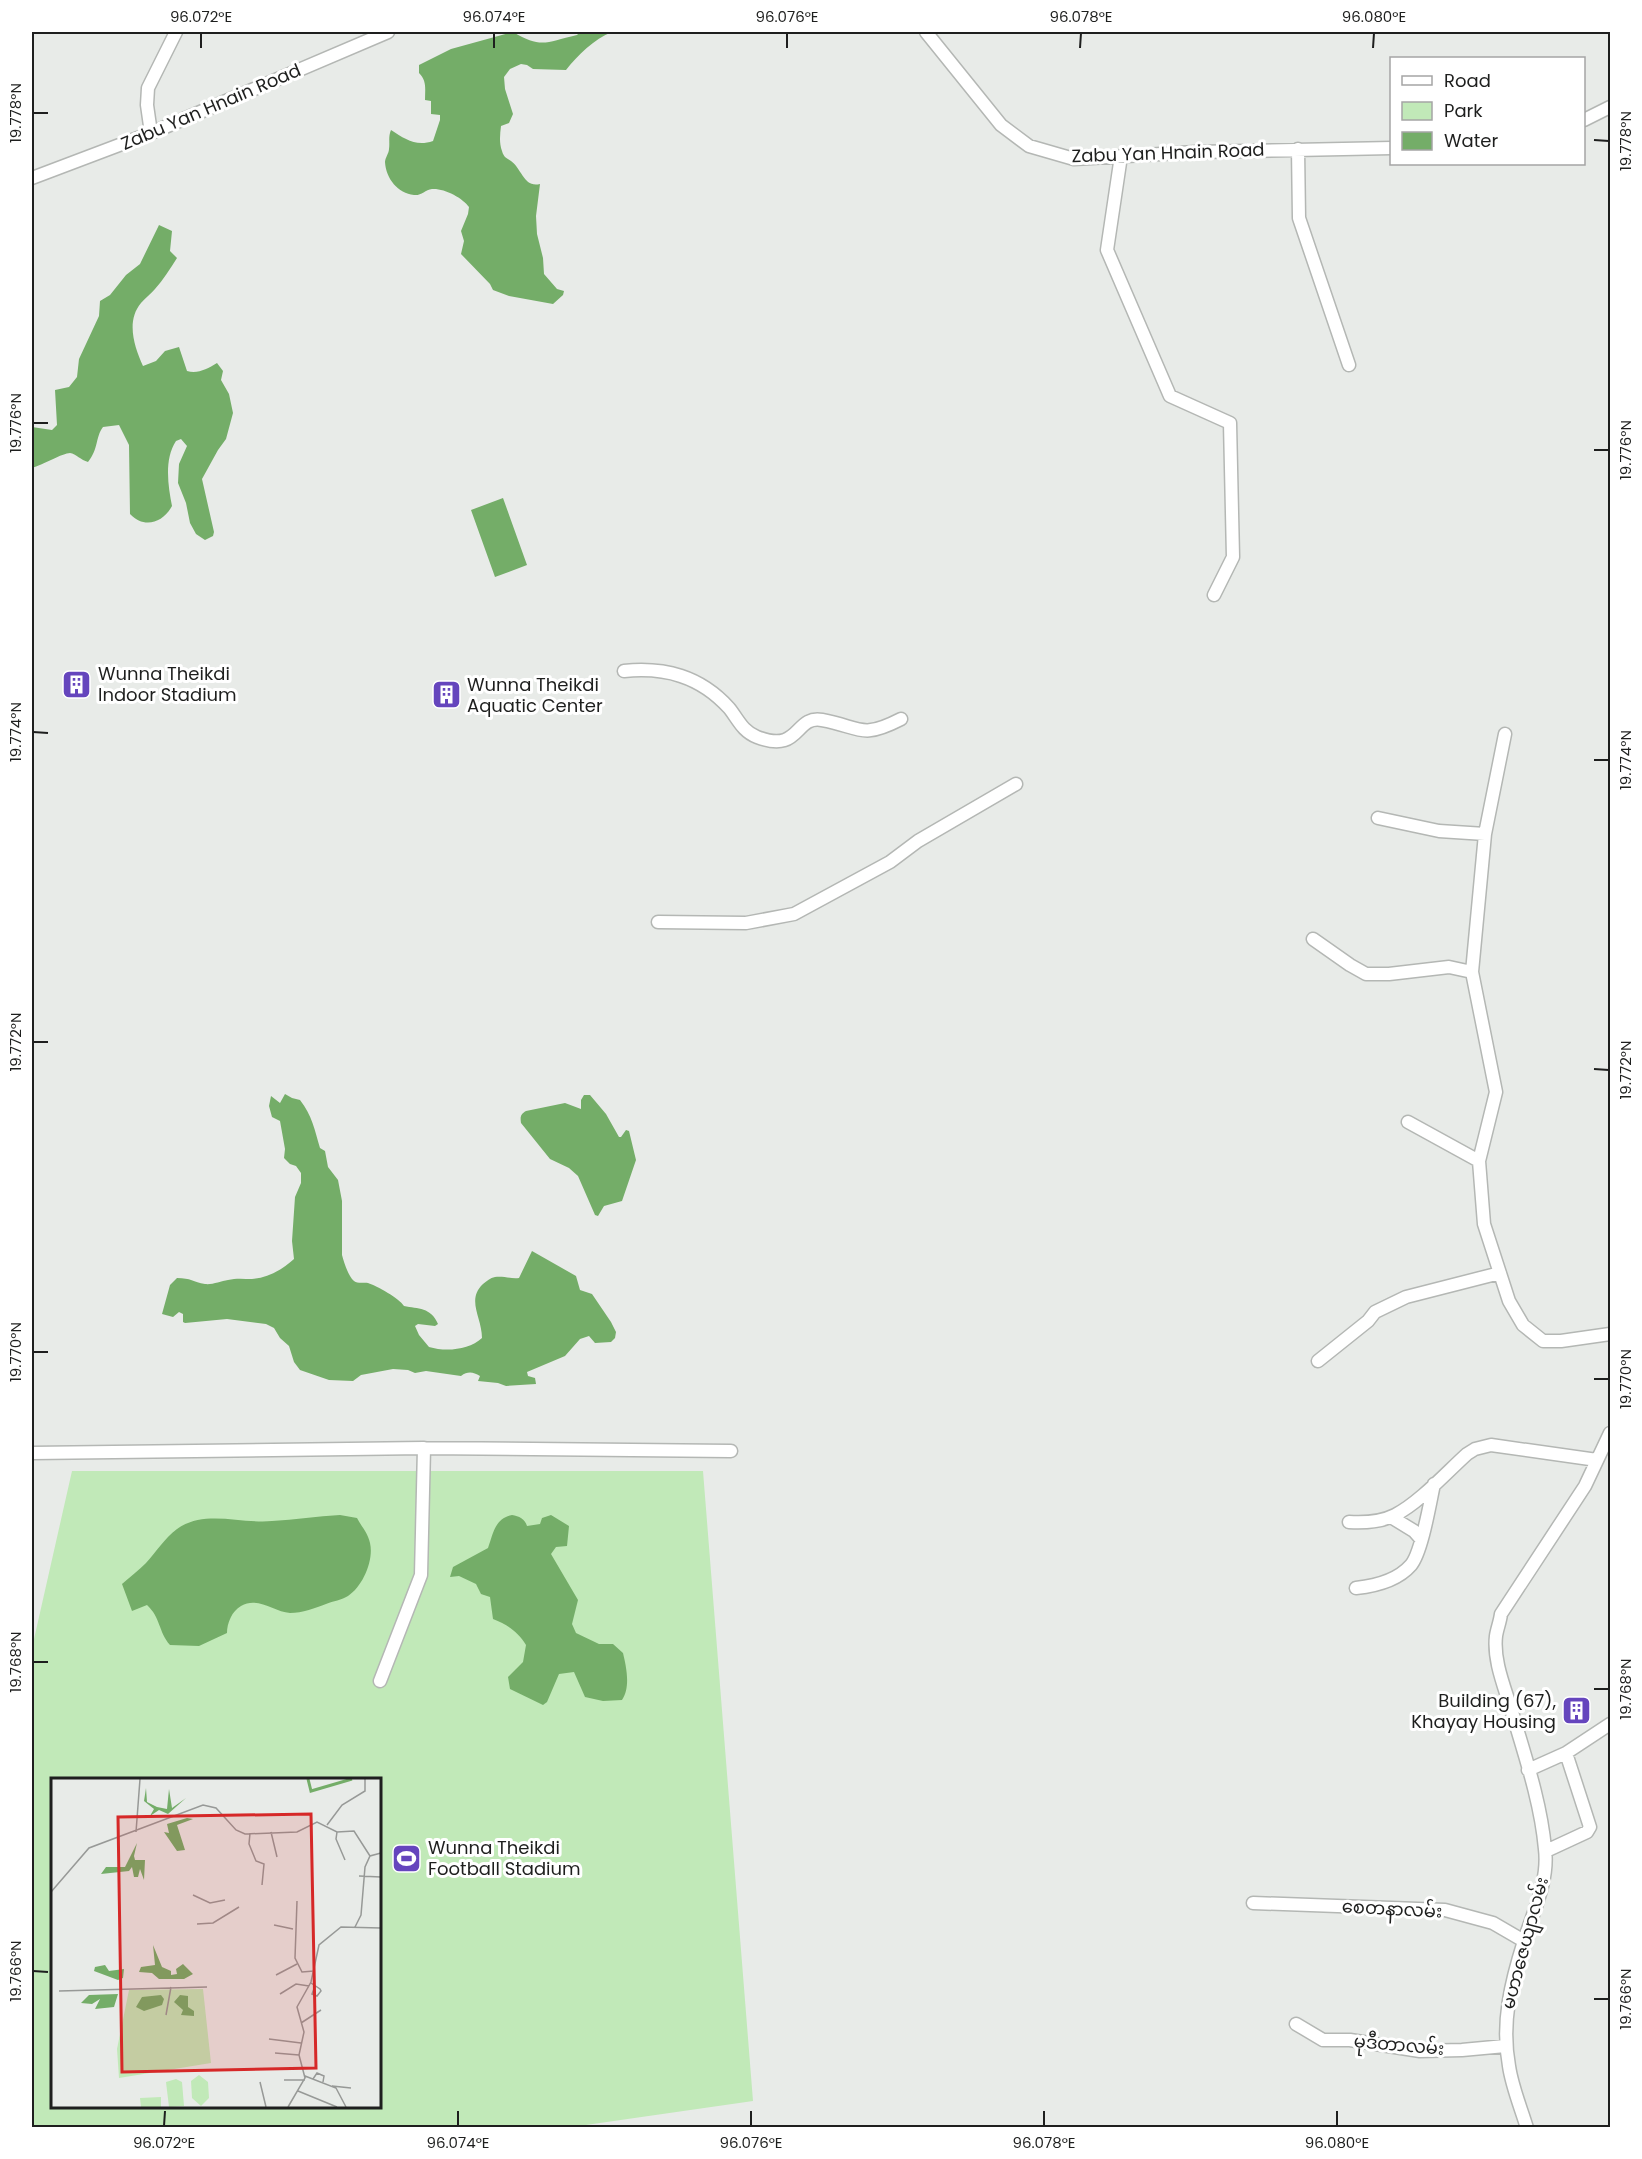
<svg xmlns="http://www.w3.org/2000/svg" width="1642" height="2159" font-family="Poppins,'Noto Sans Myanmar',sans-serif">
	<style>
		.green { fill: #c1e9b8; fill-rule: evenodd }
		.water { fill: #74ad68 }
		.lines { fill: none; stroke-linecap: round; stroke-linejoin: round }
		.minor-casing { stroke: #b4b7b4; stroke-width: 15 }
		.minor { stroke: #fff; stroke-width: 12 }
		.ticks { fill: none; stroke: #1e1f1e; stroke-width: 2 }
		.labels { text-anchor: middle; stroke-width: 6; stroke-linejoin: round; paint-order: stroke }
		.street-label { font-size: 18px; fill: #1e1f1e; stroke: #fff }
		.poi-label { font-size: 18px; fill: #1e1f1e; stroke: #fff; text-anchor: start }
		.inset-river { fill: none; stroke: #74ad68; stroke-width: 3 }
		.inset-road { fill: none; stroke: #979997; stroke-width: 1.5 }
		.view { fill: #d62828; fill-opacity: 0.15; stroke: #d62828; stroke-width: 3 }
		.inset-edge { fill: none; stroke: #1e1f1e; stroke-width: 3 }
		.neatline { fill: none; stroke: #1e1f1e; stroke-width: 2 }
		.ticks-label { font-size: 15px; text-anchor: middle; fill: #1e1f1e }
	</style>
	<rect width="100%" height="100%" fill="#e8ebe8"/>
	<path class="green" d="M72 1471H703L753 2101 565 2128H32V1648ZM52 1780H380V2106H52Z"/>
	<path class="water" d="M513 32C542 49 546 42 577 35L580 32H612C594 39 578 55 566 70L533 69 527 65 521 64 510 69 504 77 505 89 513 114 509 123 501 126C500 134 499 143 502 151 504 158 507 158 511 161 522 169 524 188 540 184L536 216 537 234 543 258 544 274 557 289 564 291 563 295 553 304 509 296 493 290 490 284 461 254 464 241 461 231 468 214 469 207C463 198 444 188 432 189 425 190 421 196 414 195 398 193 386 179 385 162 385 158 389 153 389 149 390 142 388 137 391 130 405 139 416 147 433 141L440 120V115L431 114V101L425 100C425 89 427 81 419 73V65L451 49Z
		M159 225 172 231 170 251 177 258C170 269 163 280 155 289 151 294 145 298 141 303 126 321 134 346 143 366L156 361 165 351 179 347 187 371C198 374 207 369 217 363L223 371 221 380 229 394 233 413 226 439 218 450 202 479 214 532 213 536 205 540 196 534 190 523 186 503 178 483 179 464 187 446 181 439 176 441C164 459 168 486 172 506 163 523 144 529 130 514L129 445 119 425 103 427C95 438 99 448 88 462 81 460 76 454 70 453 63 453 42 465 32 468V427L52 430 57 425 55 390 69 387 77 377 79 359 99 316 100 301 110 295 126 275 140 264Z
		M503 498 527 565 495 577 471 510Z
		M285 1094 292 1098 300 1100C312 1115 315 1131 320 1148L325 1151 328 1167 338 1180 342 1201V1255C344 1262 348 1276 354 1281 358 1284 364 1282 368 1283 377 1286 399 1298 404 1306 418 1309 431 1307 438 1324L435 1326 418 1324 415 1326 419 1335 429 1347C446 1352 469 1350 482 1338 482 1317 466 1300 483 1284 487 1281 490 1278 495 1277 504 1276 511 1279 519 1278L532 1251 576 1276 580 1290 592 1294 611 1322 616 1332 615 1338 611 1342 595 1343 589 1336 580 1339 565 1356 527 1372 528 1376 535 1378 536 1384 506 1386 498 1383 478 1381 480 1376C473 1372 468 1371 461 1376L426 1371 415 1373 408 1370 393 1369 361 1375 353 1381 329 1380 300 1370 294 1362 289 1346 280 1338 274 1328 266 1324 227 1319 185 1323 183 1322V1314L179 1312 173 1317 162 1314 170 1285 177 1278C191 1278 193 1282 205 1284 212 1285 221 1281 228 1280 236 1278 244 1279 252 1279 268 1278 283 1269 294 1259L292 1241 295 1197 301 1183V1173L296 1166 290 1164 284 1158 285 1149 280 1121 272 1117 269 1106 271 1096 280 1103Z
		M584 1095H590L606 1114 619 1137H621L626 1130 629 1131 636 1160 622 1201 604 1206 598 1216 595 1215 578 1176 569 1168 550 1159 521 1123C520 1116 521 1114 526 1111L565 1103 581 1109V1100Z
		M340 1515 357 1518C361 1526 368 1533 370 1543 374 1560 363 1586 348 1596 342 1600 333 1601 326 1604 316 1608 302 1613 290 1613 274 1612 258 1596 241 1606 232 1611 227 1623 227 1633L199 1646 170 1645C158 1631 161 1618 147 1605L132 1611 122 1584C130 1577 139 1570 146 1563 157 1551 164 1539 177 1529 204 1509 241 1524 272 1521 295 1520 317 1516 340 1515Z
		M512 1515C519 1516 525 1519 527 1526L540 1524 542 1518 551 1515 569 1526 567 1546 556 1547 551 1554 578 1600 572 1624 576 1633 599 1644H613L623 1653C626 1666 631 1687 622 1700L603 1701 585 1697 574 1672 559 1674 547 1702 543 1705 510 1689 508 1677 523 1662 526 1645C518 1632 508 1625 493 1619L490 1597 481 1594 476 1584 459 1576 450 1577 453 1567 488 1548C493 1534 495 1518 512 1515Z"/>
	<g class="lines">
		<defs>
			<path id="minor" d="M926 32 1001 125 1029 146 1074 159 1196 152 1392 148
				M1584 120 1610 107
				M151 133 147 105 148 88 176 32
				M1298 149 1299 218 1349 365
				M1121 156 1107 250 1170 396 1230 423 1233 557 1214 595
				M32 178 151 133 388 32
				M624 671C665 667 700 676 729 708 738 719 742 731 757 737 801 754 794 715 822 720 861 727 860 740 901 719
				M1505 734 1485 834 1472 972 1496 1092 1479 1161 1484 1224 1509 1301 1523 1325 1543 1341H1561L1610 1334
				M1378 818 1439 831 1485 834
				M658 922 746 923 794 914 890 862 918 841 1016 784
				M1313 939 1350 965 1366 974H1389L1449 967 1472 972
				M1408 1122 1479 1161
				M1318 1361 1368 1321 1375 1312 1406 1297 1500 1273
				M32 1453 424 1448 731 1451
				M1391 1517 1414 1531 1421 1539
				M1349 1522C1365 1523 1381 1522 1395 1515 1419 1503 1447 1472 1467 1454L1475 1449 1491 1445 1597 1460
				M1356 1588C1375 1586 1398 1580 1411 1565 1422 1552 1430 1502 1434 1484
				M380 1681 421 1575 424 1448
				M1528 1770 1566 1753 1610 1724
				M1546 1851 1587 1832 1590 1827 1566 1753
				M1253 1903 1445 1910 1493 1923 1524 1941
				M1296 2024 1323 2040H1350L1420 2051 1462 2050 1505 2046
				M1527 2128C1521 2108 1512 2087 1509 2066 1501 2023 1511 1982 1524 1941 1533 1912 1549 1881 1545 1849 1541 1803 1525 1756 1512 1712 1505 1688 1493 1661 1496 1636 1497 1629 1500 1622 1501 1614L1585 1486 1610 1433"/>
		</defs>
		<use href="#minor" class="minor-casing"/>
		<use href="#minor" class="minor"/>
	</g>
	<path class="ticks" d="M201 48V33M494 48V33M787 48V33M1080 48 1081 33M1373 48 1374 33M33 113H48M1594 140 1609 141M33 423H48M1594 450H1609M33 732 48 733M1594 760H1609M33 1042H48M1594 1069 1609 1070M33 1352H48M1594 1379H1609M33 1662H48M1594 1689H1609M33 1971 48 1972M1594 1999H1609M164 2126 165 2111M458 2126V2111M751 2126V2111M1044 2126V2111M1337 2126V2111"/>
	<defs>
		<symbol id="building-square" viewBox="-11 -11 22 22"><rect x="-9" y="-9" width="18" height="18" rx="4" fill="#6545bd" stroke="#fff"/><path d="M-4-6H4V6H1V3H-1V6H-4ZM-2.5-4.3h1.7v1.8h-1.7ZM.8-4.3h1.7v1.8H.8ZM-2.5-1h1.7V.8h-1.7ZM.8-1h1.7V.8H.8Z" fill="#fff"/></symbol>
		<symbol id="stadium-square" viewBox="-11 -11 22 22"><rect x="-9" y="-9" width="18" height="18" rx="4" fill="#6545bd" stroke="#fff"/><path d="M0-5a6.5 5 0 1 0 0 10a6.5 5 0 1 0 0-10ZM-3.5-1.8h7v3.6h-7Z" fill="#fff"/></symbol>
	</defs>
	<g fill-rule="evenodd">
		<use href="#building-square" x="60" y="668" width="33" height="33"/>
		<use href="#building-square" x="430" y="678" width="33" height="33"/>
		<use href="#building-square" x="1560" y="1694" width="33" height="33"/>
		<use href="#stadium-square" x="390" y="1842" width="33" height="33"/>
	</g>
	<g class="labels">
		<g class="street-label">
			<text transform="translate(211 107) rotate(-23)" y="6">Zabu Yan Hnain Road</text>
			<text transform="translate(1168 153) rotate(-2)" y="6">Zabu Yan Hnain Road</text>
			<text transform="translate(1392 1909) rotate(3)" y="6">စေတနာလမ်း</text>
			<text transform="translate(1525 1943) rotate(-75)" y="6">မဟာဇေယျာလမ်း</text>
			<text transform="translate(1399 2045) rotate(5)" y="6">မုဒီတာလမ်း</text>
		</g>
		<g class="poi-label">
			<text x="98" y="680">Wunna Theikdi<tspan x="98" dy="21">Indoor Stadium</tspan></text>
			<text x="467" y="691">Wunna Theikdi<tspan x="467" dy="21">Aquatic Center</tspan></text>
			<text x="1556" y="1707" text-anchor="end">Building (67),<tspan x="1556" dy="21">Khayay Housing</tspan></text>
			<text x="428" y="1854">Wunna Theikdi<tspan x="428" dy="21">Football Stadium</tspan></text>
		</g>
	</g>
	<g transform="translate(51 1778)">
		<rect width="330" height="330" fill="#e8ebe8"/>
		<path d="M152 211 160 285 68 300 66 271 78 212ZM148 297 157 304 158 320 150 328 141 320 140 303ZM125 301 131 304 133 328 118 329 115 304ZM110 319V329H90L89 320Z" fill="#c1e9b8"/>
		<path d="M95 10 96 24 106 29 116 31 118 11 121 30 135 20 117 36 108 32 99 38 103 31 93 23ZM136 40 142 41 126 47 134 72 126 73 113 54 118 55 116 46ZM86 65 83 78 84 82H94L93 102 89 91 87 99H83L81 89 78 93 50 96 55 89H74ZM102 167 111 189 120 193V197L126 196 125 191 132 186 142 196 133 201H108L101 195 88 194 90 189 104 187ZM54 187 58 193 73 191 72 200 67 202 43 193 44 189ZM67 216 63 229 44 231 49 221 41 226 30 225 38 217ZM110 217 113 221 111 227 93 233 85 229 91 219ZM129 217 137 218V229L143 233V238L130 237 132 232 123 224Z" fill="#74ad68"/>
		<path class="inset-river" d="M257 1 260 13 301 1"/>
		<path class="inset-road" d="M276 47 291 27 314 13V1M85 54 89 1M220 54 226 79M286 54 285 61 294 82M199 55 198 66 205 83 213 86 211 107M308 98 330 99M0 114 38 70 152 27 165 30 185 52 194 56 246 54 266 44 286 54 303 53 319 78M142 117 159 125 174 122M246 123 244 180 251 194 263 193M146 146 162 145 188 129M223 147 242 151M304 149 310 137 314 89 319 78 330 75M225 197 246 186M260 205 269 211 270 213 266 218 261 216 264 208M8 213 156 209M229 216 245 206 258 208M115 237 120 209M250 245 270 232M218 261 250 265M224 275 248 277M254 298 285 310 295 329M262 301 266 295 273 298 272 304M233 302H254M209 304 215 329M281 308 300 310M247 313 286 329M237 329 254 300 248 277 253 254 246 229 260 204 268 167 290 149 330 150"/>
		<path class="view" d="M260 36 265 290 71 294 67 39Z"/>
		<rect width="330" height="330" class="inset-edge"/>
	</g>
	<rect width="1642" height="2159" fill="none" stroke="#ffffff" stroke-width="66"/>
	<rect x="1390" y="57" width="195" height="108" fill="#ffffff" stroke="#a5a5a5" stroke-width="1.5"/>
	<rect x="1402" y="76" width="30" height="9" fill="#ffffff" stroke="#a5a5a5" stroke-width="1.5"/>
	<text x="1444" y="87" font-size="18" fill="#1e1f1e">Road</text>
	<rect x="1402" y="102" width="30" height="18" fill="#c1e9b8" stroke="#a5a5a5" stroke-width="1.5"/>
	<text x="1444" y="117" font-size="18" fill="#1e1f1e">Park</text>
	<rect x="1402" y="132" width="30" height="18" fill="#74ad68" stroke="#a5a5a5" stroke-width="1.5"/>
	<text x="1444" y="147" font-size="18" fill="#1e1f1e">Water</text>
	<rect x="33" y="33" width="1576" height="2093" class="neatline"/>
	<g class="ticks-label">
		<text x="201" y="22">96.072°E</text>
		<text x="494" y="22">96.074°E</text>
		<text x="787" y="22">96.076°E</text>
		<text x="1081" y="22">96.078°E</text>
		<text x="1374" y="22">96.080°E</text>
		<text transform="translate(16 113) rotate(-90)" y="5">19.778°N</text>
		<text transform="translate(1626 141) rotate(-90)" y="5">19.778°N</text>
		<text transform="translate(16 423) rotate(-90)" y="5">19.776°N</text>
		<text transform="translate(1626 450) rotate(-90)" y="5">19.776°N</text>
		<text transform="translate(16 732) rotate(-90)" y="5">19.774°N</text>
		<text transform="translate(1626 760) rotate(-90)" y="5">19.774°N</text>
		<text transform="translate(16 1042) rotate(-90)" y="5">19.772°N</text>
		<text transform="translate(1626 1070) rotate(-90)" y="5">19.772°N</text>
		<text transform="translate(16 1352) rotate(-90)" y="5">19.770°N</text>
		<text transform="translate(1626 1379) rotate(-90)" y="5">19.770°N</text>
		<text transform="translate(16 1662) rotate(-90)" y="5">19.768°N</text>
		<text transform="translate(1626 1689) rotate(-90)" y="5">19.768°N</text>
		<text transform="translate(16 1971) rotate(-90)" y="5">19.766°N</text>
		<text transform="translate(1626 1999) rotate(-90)" y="5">19.766°N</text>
		<text x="164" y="2148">96.072°E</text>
		<text x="458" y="2148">96.074°E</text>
		<text x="751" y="2148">96.076°E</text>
		<text x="1044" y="2148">96.078°E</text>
		<text x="1337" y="2148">96.080°E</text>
	</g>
</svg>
